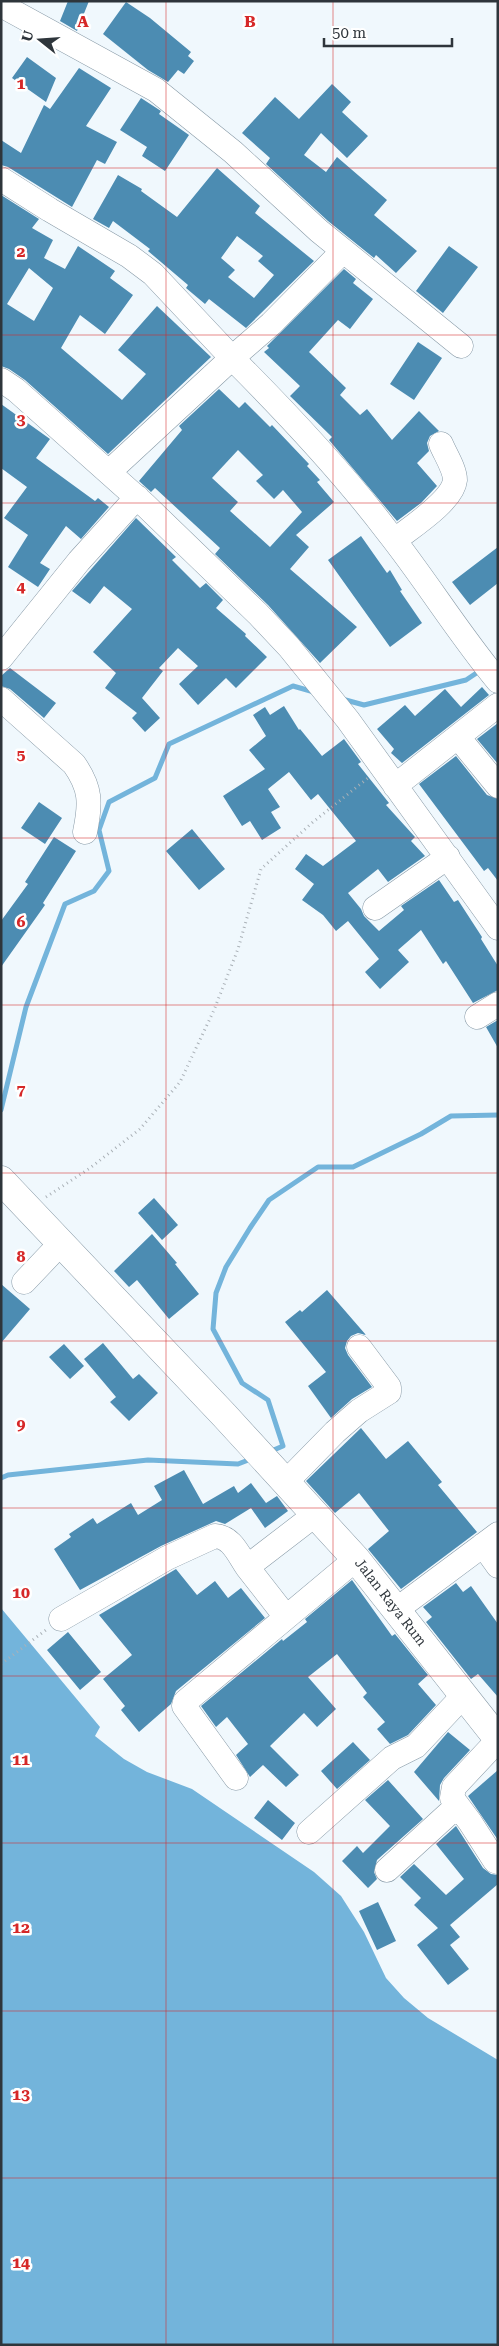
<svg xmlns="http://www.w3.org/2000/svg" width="499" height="2346" font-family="'Roboto Serif',serif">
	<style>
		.water { fill: #73b4db }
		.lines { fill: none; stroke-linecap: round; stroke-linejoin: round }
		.stream { stroke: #73b4db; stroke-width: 5 }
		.building { fill: #4c8cb2; fill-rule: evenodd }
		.minor-casing { stroke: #8799a6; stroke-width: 25 }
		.highway-casing { stroke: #8799a6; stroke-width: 29 }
		.path { stroke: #aab1b7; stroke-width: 3; stroke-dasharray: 1 4; stroke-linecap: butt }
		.minor { stroke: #fff; stroke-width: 24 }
		.highway { stroke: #fff; stroke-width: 28 }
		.grid { fill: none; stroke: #d62828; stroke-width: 1; stroke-opacity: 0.55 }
		.labels { text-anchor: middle; stroke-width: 5; stroke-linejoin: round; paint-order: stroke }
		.street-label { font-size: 14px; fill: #2e353b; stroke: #fff }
		.grid-label { font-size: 16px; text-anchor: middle; font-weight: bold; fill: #d62828; stroke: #fff; stroke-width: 5; stroke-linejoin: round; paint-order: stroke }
	</style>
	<rect width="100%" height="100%" fill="#f0f8fd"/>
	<path class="water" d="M1 1608 100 1727 95 1736 124 1759 147 1772 192 1789 314 1872 341 1896 364 1932 386 1978 404 1998 428 2018 498 2060V2345H1Z"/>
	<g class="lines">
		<path class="stream" d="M342 699 364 705 466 680 481 670
			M1 1110 26 1007 65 904 94 891 109 871 99 830 109 802 155 778 169 744 293 686 314 692
			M269 1452 283 1446 268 1400 242 1383 213 1329 216 1293 226 1267 250 1228 269 1200 318 1167H353L421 1134 451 1116 498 1115
			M1 1478 8 1475 148 1460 238 1464 251 1459"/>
	</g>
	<path class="building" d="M68 1H89L77 31 60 21Z
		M126 2 150 18 191 52 188 56 194 61 184 74 178 70 168 82 148 70 103 34Z
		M27 57 56 78 46 102 12 78Z
		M79 68 111 88 86 126 117 142 105 164 97 160 72 207 8 167 1 165V140L21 153 44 105 50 109Z
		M332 84 351 102 342 112 368 136 347 158 321 133 304 155 326 172 337 157 387 200 374 215 417 251 396 273 376 255 374 258 328 221 266 164 270 158 242 133 275 97 299 119Z
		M141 98 161 111 159 114 189 135 165 171 142 156 147 147 120 130Z
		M217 168 260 206 255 213 314 261 246 328 209 299 205 304 186 288 188 285 148 251 150 249 113 221 109 228 93 219 118 175 142 189 141 191 177 217ZM237 236 263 256 258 261 274 275 254 298 228 277 235 270 221 258Z
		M1 195 39 219 32 228 53 240 44 258 65 269 78 246 115 271 110 278 133 295 105 334 80 315 61 348 122 400 146 374 118 350 157 306 211 357 108 454 25 380 9 369 1 366ZM29 268 53 288 34 321 7 304Z
		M449 246 478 267 443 313 416 291Z
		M344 269 356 279 353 283 373 299 350 329 338 320 309 352 346 388 340 395 360 415 367 409 392 440 419 411 439 431 430 436 427 443 429 451 417 463 437 486 421 503 397 521 329 440 332 437 290 396 300 386 264 352 269 348 267 346Z
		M418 342 442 358 414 400 390 384Z
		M219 389 239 408 245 402 270 427 272 425 309 464 307 466 320 480 317 482 334 502 296 535 309 547 290 569 357 627 320 663 268 605 215 554 220 548 155 488 151 492 139 481 182 430 179 426ZM238 450 263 475 256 481 274 499 283 490 302 512 270 547 230 511 238 502 212 478Z
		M1 404 50 439 36 458 95 501 98 498 109 507 81 539 66 526 40 563 50 569 38 587 8 567 28 535 4 518 27 487 1 468Z
		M136 518 176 557 172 560 200 588 206 583 223 600 216 608 246 634 245 636 267 657 236 688 226 678 198 705 179 684 198 666 178 648 159 668 163 671 142 698 160 718 145 732 132 718 137 713 105 688 116 673 93 652 132 609 104 586 90 604 72 591Z
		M361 536 387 573 390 570 402 590 400 591 422 623 390 647 328 560Z
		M498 547V583L470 605 452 582Z
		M10 668 56 703 44 718 10 689 1 686V676Z
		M482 687 489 695 402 763 391 753 394 749 377 729 405 705 415 716 445 689 461 707Z
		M284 706 299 730 300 729 322 756 344 739 361 762 358 764 389 803 386 805 415 837 411 841 425 856 388 882 378 869 348 893 361 909 364 916 379 931 404 910 401 906 439 880 454 902 458 900 482 937 481 939 498 966V990L473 1003 446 961 443 964 421 930 398 950 409 962 380 989 365 972 379 959 348 921 336 931 323 915 302 900 314 884 295 869 306 854 323 866 356 841 318 794 311 800 289 772 268 789 280 807 271 812 281 828 262 840 250 821 242 826 223 796 265 769 249 750 266 736 253 715 265 707 270 715Z
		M498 723V764L477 739Z
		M456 756 487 795 498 799V881L488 868 484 871 419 784Z
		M39 802 62 818 45 844 21 828Z
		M192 829 225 869 199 890 166 851Z
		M54 837 76 851 43 903 45 905 1 967V921L28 884 25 882Z
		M498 1020V1048L486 1027Z
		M154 1198 178 1225 162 1240 138 1213Z
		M152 1234 177 1263 175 1264 199 1294 169 1319 137 1280 129 1287 114 1271Z
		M1 1284 30 1309 1 1343Z
		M327 1290 366 1335 358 1333 351 1336 347 1341 345 1348 348 1355 372 1387 352 1399 331 1418 308 1386 326 1372 285 1322 300 1310 302 1312Z
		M103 1343 133 1379 139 1374 158 1393 129 1421 110 1402 116 1397 84 1359Z
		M64 1344 84 1366 70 1379 49 1357Z
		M361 1428 386 1459 408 1441 442 1482 438 1485 477 1532 401 1589 368 1549 389 1531 359 1493 335 1513 306 1481Z
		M184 1470 203 1504 234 1486 238 1493 251 1483 266 1503 277 1496 288 1511 265 1528 251 1508 225 1524 216 1521 161 1546 80 1590 54 1549 71 1537 69 1534 93 1518 97 1524 131 1503 138 1515 162 1500 154 1486Z
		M176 1569 197 1595 215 1581 228 1598 241 1588 265 1618 176 1691 171 1704 139 1732 121 1710 125 1706 103 1679 132 1655 99 1615Z
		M352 1580 392 1636 395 1634 428 1675 418 1684 436 1705 408 1735 390 1744 377 1729 385 1722 363 1697 367 1693 337 1654 308 1677 336 1709 317 1727 304 1713 270 1746 299 1775 286 1787 263 1765 250 1777 236 1755 248 1744 227 1717 216 1727 201 1706 282 1639 283 1641 307 1622 305 1619Z
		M456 1583 463 1592 471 1586 498 1624V1697L478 1674 471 1679 426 1622 432 1617 423 1607Z
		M68 1632 101 1672 80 1690 47 1650Z
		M448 1732 470 1750 444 1778 440 1785 439 1801 414 1772Z
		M353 1742 370 1760 337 1789 321 1771Z
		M498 1770V1840L468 1796Z
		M388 1780 423 1819 377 1860 374 1872 377 1879 368 1888 342 1861 357 1846 363 1853 390 1826 365 1800Z
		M268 1800 295 1823 282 1840 254 1818Z
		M456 1826 483 1868 491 1874 498 1875V1884L450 1925 460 1937 450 1945 469 1969 448 1985 417 1945 438 1928 414 1905 421 1898 400 1877 414 1864 446 1895 464 1879 436 1844Z
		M378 1902 396 1941 377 1950 359 1911Z"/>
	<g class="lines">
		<defs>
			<path id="minor" d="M1 5 156 90 233 152 319 231 461 346
				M1 179 50 210 129 256 153 274 232 358 110 471
				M343 251 271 324 232 358C287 413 340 469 387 531 426 580 458 633 498 681
				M1 380 16 390 144 504 258 614 289 647 348 720 498 928
				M395 540C410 528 453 501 455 480 455 469 445 454 441 444
				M1 658 79 561 137 497
				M1 699 74 764C91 788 91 803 85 832
				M458 737 498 786
				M395 786 498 705
				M375 908 448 857
				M477 1017 498 1004
				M24 1282 61 1243
				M286 1482 335 1432 359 1411 389 1392V1387L359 1347
				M483 1545 498 1566
				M396 1610 498 1534
				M286 1617 247 1567 316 1514
				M61 1619 167 1558 215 1536C232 1537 238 1554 247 1567
				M498 1740 454 1787 452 1798 470 1822 495 1861 498 1862
				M236 1778 184 1706 185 1702 356 1559
				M309 1832 392 1758 416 1746 464 1695
				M387 1870 457 1806"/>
			<path id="highway" d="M1 1180 224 1415 356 1559 498 1739"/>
		</defs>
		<use href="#minor" class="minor-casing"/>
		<use href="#highway" class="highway-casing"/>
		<path class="path" d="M46 1197 90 1168 140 1129 180 1082 214 1010 238 949 261 869 313 822 368 778
			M1 1664 46 1630"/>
		<use href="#minor" class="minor"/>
		<use href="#highway" class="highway"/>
	</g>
	<path class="grid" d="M166 1V2345M333 1V2345M1 168H498M1 335H498M1 503H498M1 670H498M1 838H498M1 1005H498M1 1173H498M1 1341H498M1 1508H498M1 1676H498M1 1843H498M1 2011H498M1 2178H498"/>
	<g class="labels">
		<g class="street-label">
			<text transform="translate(391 1602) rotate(52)" y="5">Jalan Raya Rum</text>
		</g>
	</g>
	<g class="grid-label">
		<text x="83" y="27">A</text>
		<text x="250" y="27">B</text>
		<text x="21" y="89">1</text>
		<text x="21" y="257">2</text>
		<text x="21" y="425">3</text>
		<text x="21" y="592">4</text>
		<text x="21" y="760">5</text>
		<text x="21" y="927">6</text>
		<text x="21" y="1095">7</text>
		<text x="21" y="1262">8</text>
		<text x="21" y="1430">9</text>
		<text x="21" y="1598">10</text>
		<text x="21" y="1765">11</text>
		<text x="21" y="1933">12</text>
		<text x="21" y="2100">13</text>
		<text x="21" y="2268">14</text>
	</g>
	<rect width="499" height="2346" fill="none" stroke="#2e353b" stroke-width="5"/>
	<g transform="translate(40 40) rotate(287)" stroke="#ffffff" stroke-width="4" paint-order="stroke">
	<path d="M0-4L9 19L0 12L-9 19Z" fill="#2e353b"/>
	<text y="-8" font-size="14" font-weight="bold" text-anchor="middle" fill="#2e353b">U</text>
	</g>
	<path d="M324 38v8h128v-8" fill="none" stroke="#2e353b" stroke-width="2.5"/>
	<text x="332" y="38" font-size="15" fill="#2e353b" stroke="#ffffff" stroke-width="4" paint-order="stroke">50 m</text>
</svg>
